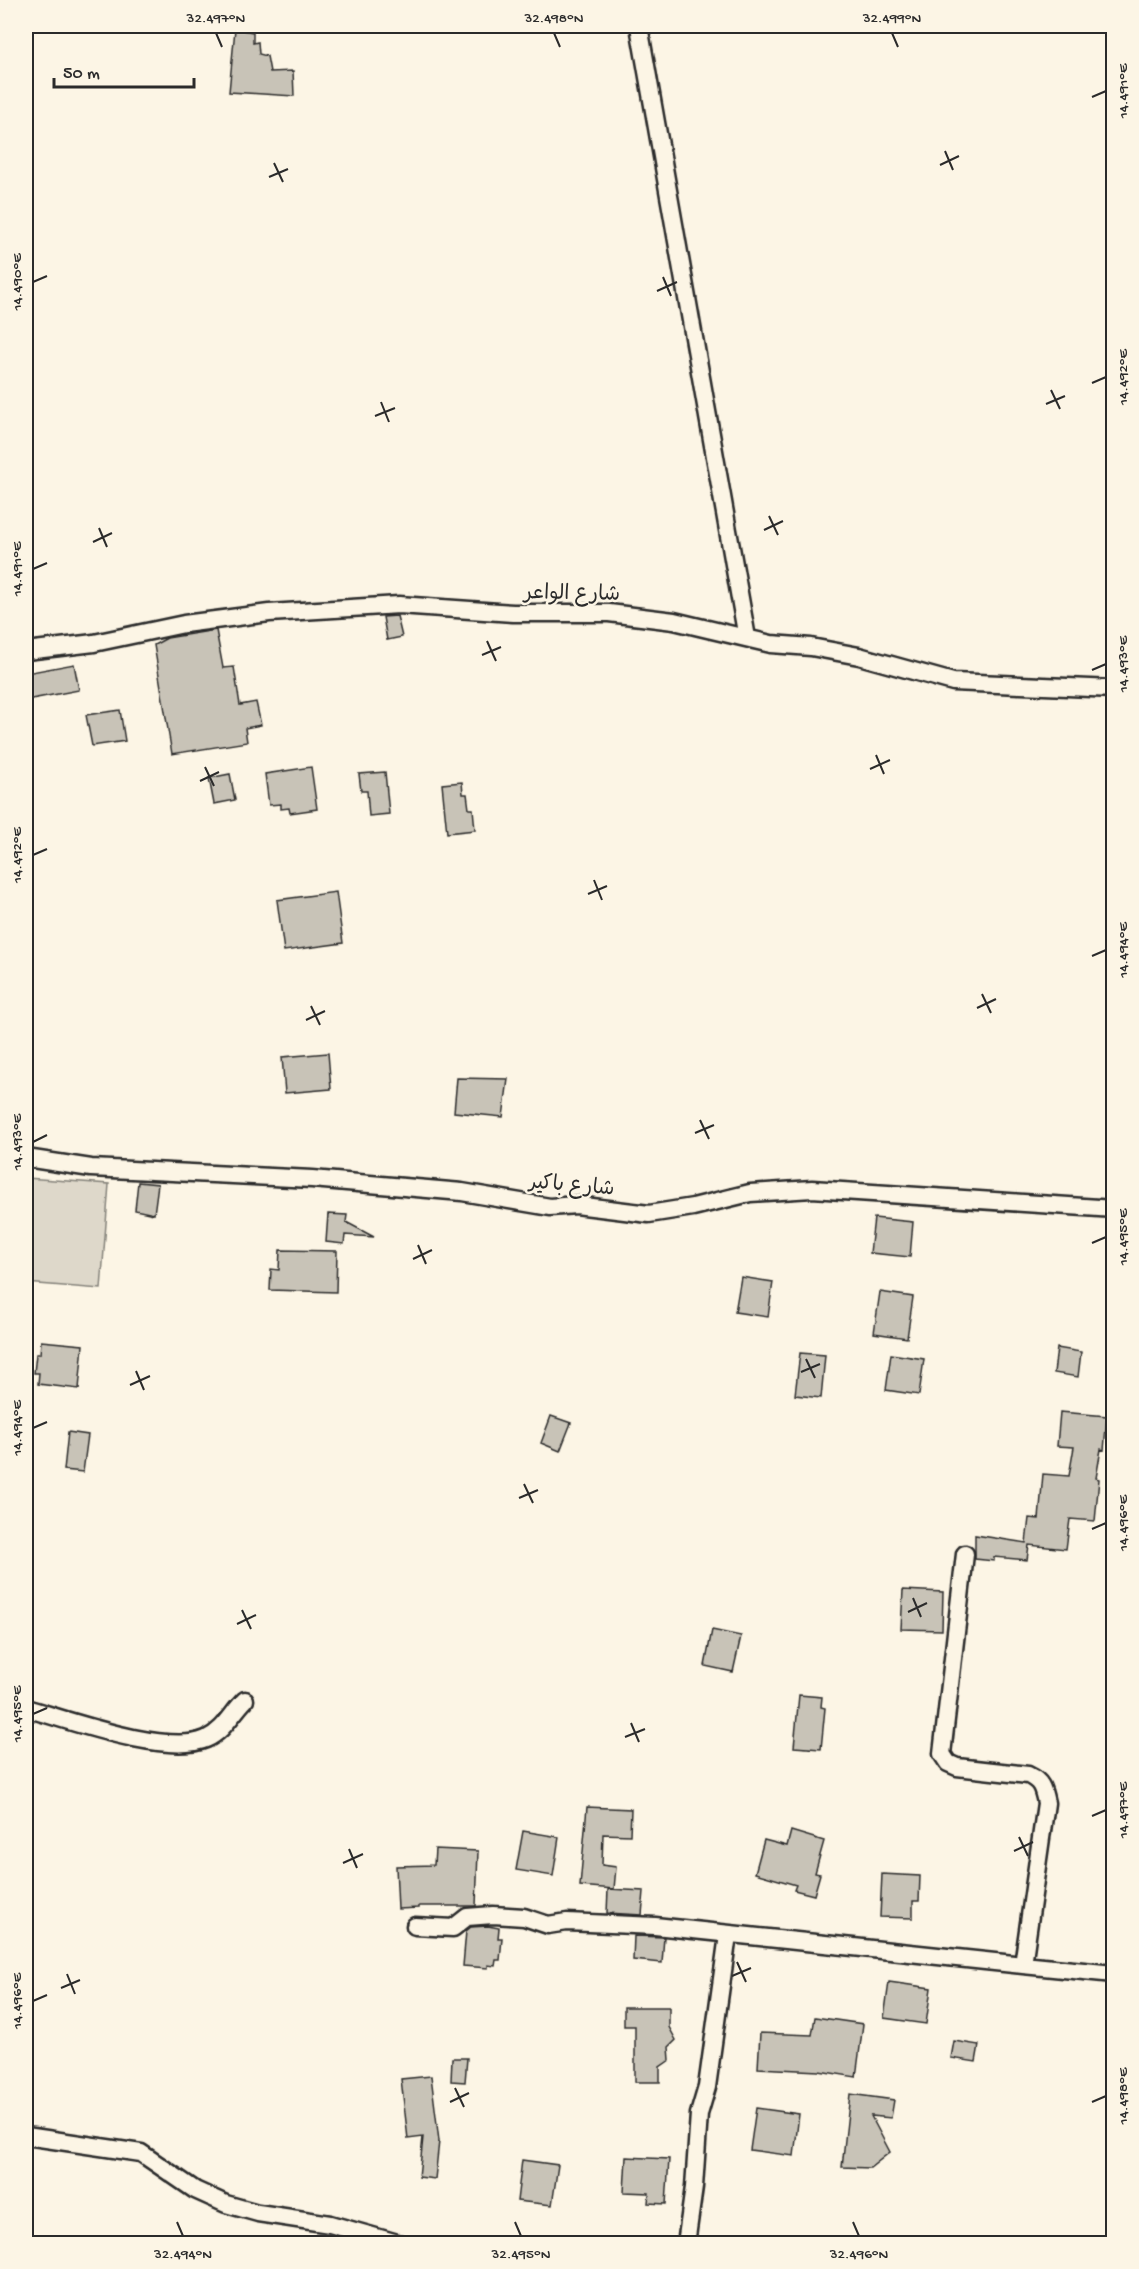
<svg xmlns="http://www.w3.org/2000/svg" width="1139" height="2269" font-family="'Gochi Hand','Playpen Sans Arabic',sans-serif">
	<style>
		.green { fill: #ded8ca; stroke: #84827a; stroke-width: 1.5 }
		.building { fill: #c8c3b7; stroke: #2b2b2b; stroke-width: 1.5 }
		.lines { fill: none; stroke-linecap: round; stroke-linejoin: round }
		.minor-casing { stroke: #2b2b2b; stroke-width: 21 }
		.minor { stroke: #fcf5e5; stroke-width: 16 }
		.ticks { fill: none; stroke: #2b2b2b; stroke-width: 2 }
		.labels { text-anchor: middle; stroke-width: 5; stroke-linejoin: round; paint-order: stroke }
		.street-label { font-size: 21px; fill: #2b2b2b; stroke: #fcf5e5 }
		.neatline { fill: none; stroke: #2b2b2b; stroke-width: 2 }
		.ticks-label { font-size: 15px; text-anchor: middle; fill: #2b2b2b }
	</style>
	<rect width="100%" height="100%" fill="#fcf5e5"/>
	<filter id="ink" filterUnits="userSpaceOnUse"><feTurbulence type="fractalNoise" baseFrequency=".0167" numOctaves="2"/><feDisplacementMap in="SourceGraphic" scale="12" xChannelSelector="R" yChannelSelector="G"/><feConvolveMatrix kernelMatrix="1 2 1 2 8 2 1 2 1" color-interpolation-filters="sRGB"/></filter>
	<g filter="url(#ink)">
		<path class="green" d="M26 1178 109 1184 101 1289 26 1283Z"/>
		<path class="building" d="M235 29 253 32V43L258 42 259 54 267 56 270 72 293 71 294 96 229 92Z
			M397 616 402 637 387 640 383 617Z
			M216 630 223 668 234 667 240 705 256 702 261 725 245 728 247 742 172 754 154 645 167 638Z
			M74 664 79 690 26 700V673Z
			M120 710 125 741 92 746 86 715Z
			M311 767 317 809 290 813 289 808 281 809V804L269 805 265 774Z
			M385 772 389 814 369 816 367 791H361L359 774Z
			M230 774 235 800 214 804 209 778Z
			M462 782 463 794H467L469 809H473L475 830 447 833 442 784Z
			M336 892 343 943 284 951 277 900Z
			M328 1053 331 1089 285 1093 282 1057Z
			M457 1078 508 1079 503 1117 454 1112Z
			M138 1182 158 1184 154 1214 135 1210Z
			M328 1214 347 1215 346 1222 374 1237 345 1235 344 1244 326 1242Z
			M874 1218 913 1222 910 1257 870 1253Z
			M280 1250 337 1251 336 1292 270 1290 271 1269 279 1270Z
			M741 1277 773 1282 768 1317 735 1312Z
			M880 1292 913 1297 907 1338 874 1333Z
			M41 1341 83 1345 79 1389 38 1384 39 1373H34L36 1354H40Z
			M1057 1348 1081 1352 1078 1377 1054 1373Z
			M800 1353 825 1355 821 1398 795 1395Z
			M891 1354 924 1359 919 1395 886 1390Z
			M1060 1412 1107 1416 1104 1450 1101 1449 1096 1478 1099 1479 1095 1521 1070 1519 1066 1549 1029 1545 1027 1560 994 1557V1561L975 1559V1535L1026 1543 1029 1518 1039 1519 1043 1474 1069 1476 1074 1447 1057 1446Z
			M551 1416 571 1423 560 1451 541 1443Z
			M68 1432 88 1435 83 1472 64 1470Z
			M903 1590 943 1592 942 1630 901 1629Z
			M712 1630 741 1636 733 1672 705 1666Z
			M799 1695 822 1697 821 1707 825 1708 821 1749 794 1747Z
			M587 1807 631 1809 630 1835 603 1834 602 1865 616 1867 614 1889 580 1886Z
			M523 1831 559 1837 553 1876 516 1870Z
			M791 1831 824 1841 815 1873 820 1874 814 1895 794 1890 796 1885 755 1873 764 1840 787 1846Z
			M435 1849 478 1851 476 1906H419V1908L398 1909 396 1866 434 1865Z
			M882 1874 920 1876 919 1901H913V1918L880 1917Z
			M608 1889 644 1891 642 1915 607 1913Z
			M488 1926 499 1928 498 1938H502L500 1960H496L495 1966 488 1965V1968L463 1966 466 1931 471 1927Z
			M634 1936 664 1937 662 1963 633 1960Z
			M889 1982 931 1988 926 2024 884 2018Z
			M624 2007H669V2027L676 2040 669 2047 670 2060 660 2067V2082H635V2026H624Z
			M815 2017 863 2024 856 2077 819 2071 758 2068 760 2033 812 2035Z
			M954 2041 979 2045 976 2062 951 2058Z
			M452 2058H467L465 2082 451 2081Z
			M431 2076 439 2141 435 2179 419 2177 423 2137 408 2139 401 2079Z
			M850 2094 894 2100 891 2118 871 2116 890 2152 870 2168 842 2167Z
			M756 2108 799 2114 794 2156 750 2150Z
			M626 2157 669 2159 666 2204 648 2203 649 2193 624 2192Z
			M522 2160 558 2165 552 2205 517 2201Z"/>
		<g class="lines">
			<defs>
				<path id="minor" d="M639 26 747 638
					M26 651 94 643 184 624 269 613 399 605 513 613H609L674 621 771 644 811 647 859 656 953 682 1114 689
					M26 1158 91 1168 312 1179 462 1192 550 1207 576 1205 649 1214 693 1207 750 1193 812 1189 1114 1209
					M965 1554 942 1754 948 1763 957 1767 1028 1775C1041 1781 1043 1788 1046 1803L1023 1965 1114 1974
					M26 1708C68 1720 167 1756 206 1739 224 1731 232 1713 245 1700
					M415 1926 453 1928 467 1917 493 1915 524 1917 548 1925 567 1922 655 1926 1023 1965
					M26 2136 141 2153 195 2190 226 2204 258 2213 330 2224 401 2244
					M686 2244 694 2187 699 2114 707 2087 728 1935"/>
			</defs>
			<use href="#minor" class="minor-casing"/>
			<use href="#minor" class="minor"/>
		</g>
	</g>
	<path class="ticks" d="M216 33 222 47M554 33 560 47M892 33 898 47M1092 97 1106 91M945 151 953 170M274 163 283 182M940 165 959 156M269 177 288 169M663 277 671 296M33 282 47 276M657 291 677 282M1092 383 1106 377M1051 390 1060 409M381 402 389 422M1046 404 1065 396M375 416 395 408M769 516 778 535M99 528 107 547M764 530 783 521M93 542 112 533M33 569 47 563M487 641 496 661M482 655 501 647M1092 670 1106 664M876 755 884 774M205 767 214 786M870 769 890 760M200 781 219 772M33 855 47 849M594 880 602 900M588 894 607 886M1092 956 1106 950M982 994 991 1013M311 1006 320 1025M977 1008 996 999M306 1020 325 1011M700 1120 709 1139M695 1133 714 1125M33 1142 47 1135M1092 1243 1106 1237M418 1245 426 1264M413 1259 432 1250M806 1359 815 1378M136 1371 144 1390M801 1372 820 1364M130 1385 150 1376M33 1428 47 1422M524 1484 533 1503M519 1498 538 1490M1092 1529 1106 1523M913 1598 921 1617M242 1610 251 1629M908 1612 927 1603M237 1624 256 1615M33 1714 47 1708M631 1723 639 1742M625 1737 645 1729M1092 1816 1106 1810M1019 1837 1028 1856M349 1849 357 1868M1014 1851 1033 1842M343 1863 363 1854M737 1962 746 1982M67 1974 75 1994M732 1976 751 1968M61 1988 80 1980M33 2001 47 1995M455 2088 464 2107M450 2102 469 2093M1092 2102 1106 2096M177 2222 183 2236M515 2222 521 2236M853 2222 859 2236"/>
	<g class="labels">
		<g class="street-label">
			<text transform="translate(572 592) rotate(1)" y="7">شارع الواعر</text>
			<text transform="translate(572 1184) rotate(5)" y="7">شارع باكير</text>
		</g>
	</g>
	<rect width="1139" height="2269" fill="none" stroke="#fcf5e5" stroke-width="66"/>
	<path d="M54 78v9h140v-9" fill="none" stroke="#2b2b2b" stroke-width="3"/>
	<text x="63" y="78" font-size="18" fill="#2b2b2b" stroke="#fcf5e5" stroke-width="4.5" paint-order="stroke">50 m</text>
	<rect x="33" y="33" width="1073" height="2203" class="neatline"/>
	<g class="ticks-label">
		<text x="216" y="22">32.497°N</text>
		<text x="554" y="22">32.498°N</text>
		<text x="892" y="22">32.499°N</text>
		<text transform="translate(1122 91) rotate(-90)" y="5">14.491°E</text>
		<text transform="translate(16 282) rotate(-90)" y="5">14.490°E</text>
		<text transform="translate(1122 377) rotate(-90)" y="5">14.492°E</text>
		<text transform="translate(16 569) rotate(-90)" y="5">14.491°E</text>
		<text transform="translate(1122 664) rotate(-90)" y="5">14.493°E</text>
		<text transform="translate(16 855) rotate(-90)" y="5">14.492°E</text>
		<text transform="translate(1122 950) rotate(-90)" y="5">14.494°E</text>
		<text transform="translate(16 1142) rotate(-90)" y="5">14.493°E</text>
		<text transform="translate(1122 1237) rotate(-90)" y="5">14.495°E</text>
		<text transform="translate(16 1428) rotate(-90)" y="5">14.494°E</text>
		<text transform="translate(1122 1523) rotate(-90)" y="5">14.496°E</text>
		<text transform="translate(16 1714) rotate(-90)" y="5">14.495°E</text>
		<text transform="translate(1122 1810) rotate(-90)" y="5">14.497°E</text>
		<text transform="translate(16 2001) rotate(-90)" y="5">14.496°E</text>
		<text transform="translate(1122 2096) rotate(-90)" y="5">14.498°E</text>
		<text x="183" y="2258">32.494°N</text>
		<text x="521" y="2258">32.495°N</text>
		<text x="859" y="2258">32.496°N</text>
	</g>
</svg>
